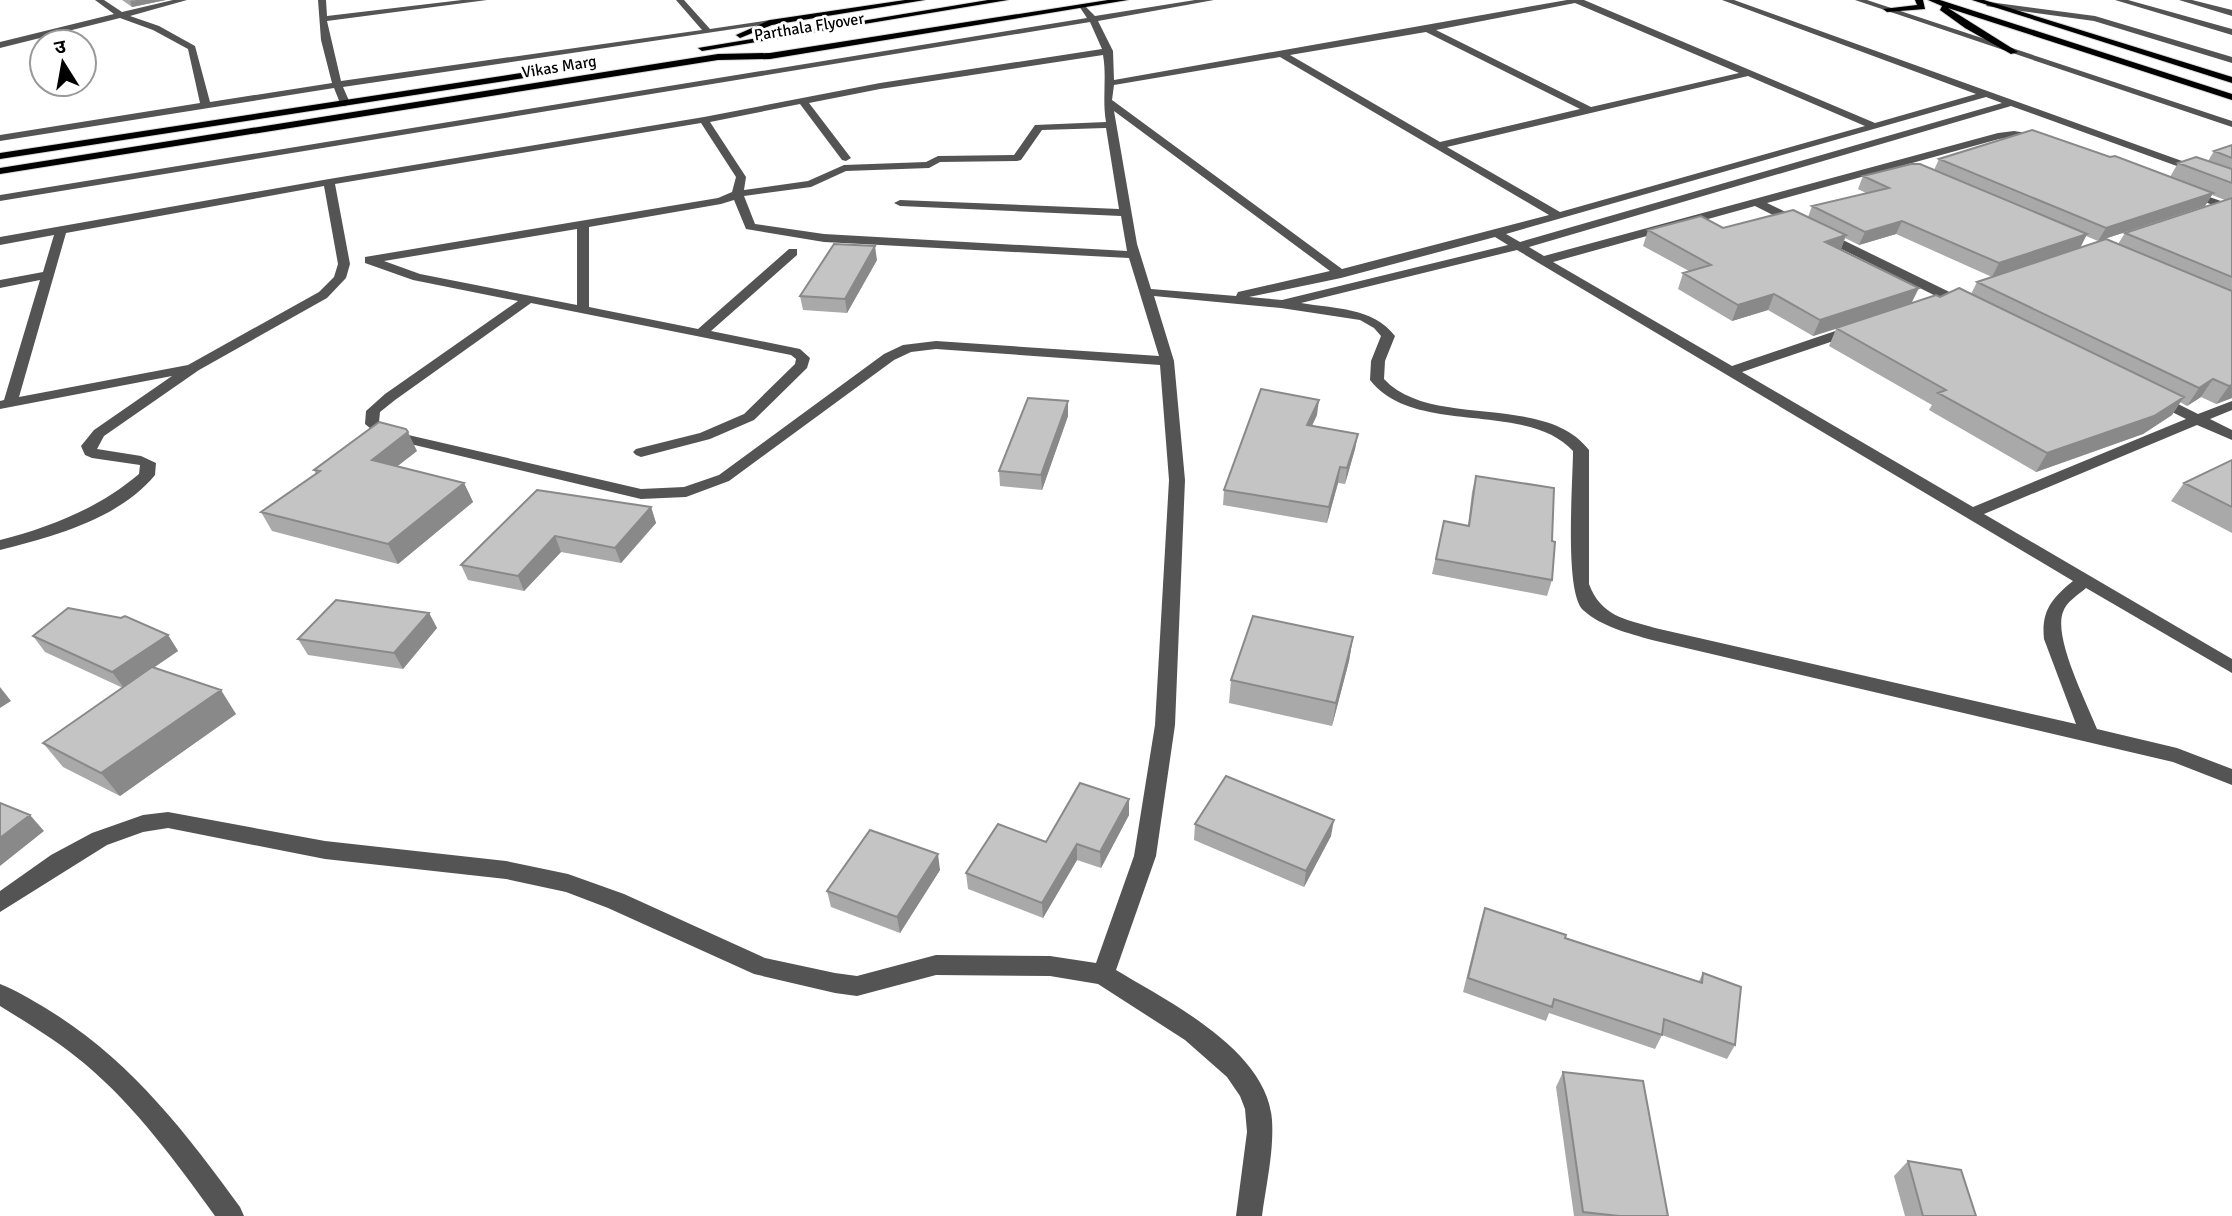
<svg xmlns="http://www.w3.org/2000/svg" width="2232" height="1216" font-family="Signika,'Noto Sans Devanagari',sans-serif">
	<style>
		.lines { fill: none; stroke-linecap: round; stroke-linejoin: round }
		.major-casing { stroke: #dbdbdb; stroke-width: 2 }
		.minor { fill: #545454; fill-rule: evenodd }
		.major { fill: #000; fill-rule: evenodd }
		.wall { fill: #a9a9a9; fill-rule: evenodd }
		.shaded-wall { fill: #898989 }
		.building { fill: #c4c4c4; stroke: #898989; stroke-width: 2 }
		.labels { text-anchor: middle; stroke-width: 6; stroke-linejoin: round; paint-order: stroke }
		.far-street-label { font-size: 16px; fill: #000; stroke: #fff }
	</style>
	<rect width="100%" height="100%" fill="#fff"/>
	<g class="lines">
		<defs>
			<path id="major" d="M905 0H925L772 25 740 38 736 35 770 20Z
				M988 0H1008L702 51 698 48Z
				M1108 0H1128L770 59 718 60 0 174V168L718 54 770 53Z
				M1915 0H1923L1925 9 1887 12 1883 9 1917 5Z
				M1928 0H1940L2232 94V100L1948 8 2018 52 2011 54 1965 28 1940 10 1942 6Z
				M1972 0H1984L2232 77V83Z
				M554 68 557 69V73L0 159V153Z"/>
		</defs>
		<use href="#major" class="major-casing"/>
		<path class="minor" d="M95 0H104L122 12 173 0H187L130 16 159 26 195 46 210 102 332 83 321 40 318 0H326L327 16 462 0H487L327 21 341 81 702 30 676 0H684L710 29 770 20 774 23 343 87 350 103 345 106 340 103 334 88 0 141V135L200 103 188 49 153 30 120 18 0 48V42L114 14Z
			M1195 0H1214L1098 21 1113 51 1114 80 1567 0H1584L1875 123 1976 94 1722 0H1734L2232 179V186L2011 106 1529 247 1544 256 1998 133 2014 131 2046 136V140L2042 141 2014 137 1999 139 1767 203 1970 302V308H1960L1755 206 1553 262 1732 366 1850 326H1860V332L1742 372 1973 507 2186 419 2152 402V396H2162L2198 414 2232 401V410L2210 419 2232 430V440L2197 425 1984 514 2232 659V673L2086 588C2078 595 2066 602 2063 612 2053 638 2087 703 2097 729L2177 748 2232 769V785L2173 762 1652 640C1628 633 1602 627 1583 610 1564 592 1573 481 1573 451 1527 400 1414 437 1370 380L1371 361 1381 336 1374 328 1360 320 1281 308 1154 296 1174 361 1185 480 1175 725 1156 856 1116 970C1169 1002 1267 1050 1272 1120 1274 1152 1266 1185 1262 1216H1236L1247 1132 1245 1109 1240 1096 1227 1077 1185 1040 1098 984 1050 976 936 975 857 996 835 993 754 974 608 908 566 892 506 879 325 859 168 828 143 832 107 845 0 912V891L51 855 92 833 143 815 168 812 325 841 506 861 568 874 624 894 765 958 835 973 857 976 936 955 1050 956 1096 963 1134 856 1155 725 1169 480 1160 365 936 349 911 352 894 360 729 481 686 497 641 499 381 437 365 424 366 411 385 394 518 301 413 280 365 263V257L718 198 732 192 736 177 701 123 335 184 350 264 346 278 327 298 199 370 104 436 97 449 141 456 156 463 155 475C119 519 52 537 0 550V540C51 527 99 508 139 474L140 465 92 458 85 455 81 446 94 430 172 376 0 409V401L4 400 40 280 0 288V280L43 272 54 235 0 245V237L329 179 704 117 880 83 1102 49 1090 22 0 201V195L1087 18 1079 6 1083 4 1095 16ZM1575 3 1739 73 1591 107 1436 30ZM1426 32 1580 109 1440 142 1290 55ZM1103 55C1107 77 1102 99 1106 122L1035 125 1014 155 938 156 926 162 844 165 808 181 744 190 746 177 710 122 800 104 842 160 846 161 851 158 809 103 880 89ZM1280 57 1549 215 1342 269 1112 100 1114 85ZM1748 76 1865 126 1560 212 1447 147ZM1986 97 2002 103 1520 242 1506 234ZM1114 111 1330 271 1238 292 1236 296 1151 289 1137 244ZM1106 128 1119 209 900 200 894 203 900 206 1121 216 1127 251 824 234 755 224 744 196 811 187 846 171 929 168 940 162 1017 161 1021 160 1042 130ZM324 186 338 264 334 277 319 292 188 365 19 397 66 233ZM734 200 746 229 824 242 1129 258 1159 356 936 341 903 345 884 354 719 475 684 487 641 489 391 431 379 422 380 412 395 400 531 303 791 355 796 359 795 364 744 414 700 433 636 449 633 452 636 455 641 457 710 439 754 420 807 368 810 358 800 349 711 331 797 255V249H789L698 329 589 307V227L721 204ZM577 229V305L420 274 384 261ZM1495 237 1508 245 1282 300 1249 297 1341 278ZM1517 250 2073 581C2052 598 2041 611 2044 639L2076 724 1655 628C1624 619 1601 616 1589 584V450C1545 392 1431 430 1384 379L1385 361 1395 336C1373 307 1335 309 1301 303Z
			M1855 0H1867L2232 121V127Z
			M2115 0H2128L2232 29V35Z
			M2179 0H2192L2232 10V16Z
			M1989 2 2095 16 2232 57V63L2094 21 1986 6Z
			M2187 189 2232 205V212L2183 194V190Z
			M0 984C16 990 32 1000 47 1009 128 1058 185 1131 240 1207L244 1216H215C176 1162 136 1107 85 1064 59 1042 29 1024 0 1006Z"/>
		<use href="#major" class="major"/>
	</g>
	<path class="wall" d="M122 0H166L132 7Z
		M2232 145V398L2216 404 2201 397 2187 406 2180 402 2172 415 2143 434 2036 472 1929 410 1932 405 1829 346 1836 329 1813 336 1768 310 1732 321 1678 289 1683 273 1689 271 1643 246 1648 230 1723 228 1808 217 1812 206 1866 193 1858 189 1863 176 1934 170 1939 159 2110 157 2170 177 2178 163 2208 161 2214 151ZM2212 195 2225 200 2125 233 2118 244 1977 282 1971 294 1940 297 1911 304 1841 249 1845 238 1859 245 1896 234 1992 277 2080 248 2086 236 2098 241 2205 206Z
		M877 260 847 313 803 310 800 296Z
		M1068 401V416L1042 490 1000 486 999 471Z
		M1317 415 1312 426 1358 434 1355 449 1345 484 1338 483 1327 523 1223 505 1224 490Z
		M417 451 397 466 464 483 473 502 398 564 272 531 261 512 316 474 314 470Z
		M2232 460V533L2171 501 2184 483Z
		M1476 476 1552 541V580L1547 596 1432 574 1444 521 1468 526 1472 492Z
		M651 507 656 523 621 563 561 552 524 591 468 580 461 565Z
		M429 613 437 628 403 669 308 655 298 639Z
		M168 635 178 651 153 668 236 714 120 796 63 767 43 743 123 688 45 652 33 636Z
		M1353 637 1349 661 1332 726 1229 703 1231 680Z
		M1129 799V815L1101 868 1077 860 1043 918 968 889 966 873 1046 842Z
		M1195 824 1331 836 1304 887 1194 840Z
		M940 870 900 933 831 907 827 891Z
		M1485 908 1565 938 1699 981 1703 973 1735 1045 1727 1059 1662 1035 1655 1049 1549 1013 1546 1021 1463 992 1480 923Z
		M1563 1072 1668 1216H1574L1556 1087Z
		M1908 1161 1976 1216H1905L1894 1176Z"/>
	<path class="shaded-wall" d="M137 0H166L132 7 130 1Z
		M2213 193 2205 206 2098 241 2106 228Z
		M1902 221 1896 234 1859 245 1865 232Z
		M2087 234 2080 248 1992 277 1999 263Z
		M1846 235 1840 251 1825 242Z
		M875 246 877 260 847 313 845 299Z
		M1919 288 1911 304 1813 336 1820 320Z
		M1774 294 1768 310 1732 321 1738 305Z
		M2213 379 2201 397 2187 406 2199 388Z
		M2232 385V398L2216 404 2229 386Z
		M2184 397 2172 415 2143 434 2036 472 2047 453Z
		M1319 400 1317 415 1305 440 1307 425Z
		M1068 401V416L1042 490 1041 475Z
		M408 432 417 451 381 479 372 460Z
		M1358 434 1355 449 1345 484 1347 468Z
		M1340 467 1338 483 1327 523 1329 507Z
		M464 483 473 502 398 564 388 544Z
		M651 507 656 523 621 563 615 548Z
		M555 536 561 552 524 591 518 576Z
		M429 613 437 628 403 669 394 653Z
		M168 635 178 651 124 688 112 672Z
		M1353 637 1349 661 1332 726 1336 703Z
		M0 687 11 701 0 708Z
		M221 690 236 714 120 796 101 773Z
		M1129 799V815L1101 868 1100 852Z
		M30 815 44 831 0 866V838Z
		M1334 820 1331 836 1304 887 1306 871Z
		M1077 844V860L1043 918 1042 903Z
		M938 854 940 870 900 933 897 917Z"/>
	<path class="building" d="M2032 130 2110 157 2115 156 2213 193 2106 228 1939 159Z
		M2232 145V158L2214 151Z
		M2196 157 2232 169V183L2178 163Z
		M1911 164H1920L2087 234 1999 263 1902 221 1865 232 1812 206 1889 188 1863 176Z
		M2232 198V277L2125 233Z
		M1793 210 1846 235 1825 242 1919 288 1820 320 1774 294 1738 305 1683 273 1711 265 1648 230 1701 216 1723 228Z
		M2106 239 2232 291V385L2229 386 2213 379 2199 388 1977 282Z
		M834 244 875 246 845 299 800 296Z
		M1959 288 2184 397 2154 416 2047 453 1938 393 1946 390 1836 328 1936 295 1940 297Z
		M1261 389 1319 400 1307 425 1358 434 1347 468 1340 467 1329 507 1224 490Z
		M1028 398 1068 401 1041 475 999 471Z
		M379 422 406 429 408 432 372 460 464 483 388 544 261 512 320 471 314 470Z
		M2232 460V507L2184 483Z
		M1476 476 1554 488 1552 541 1555 542 1552 580 1436 559 1444 521 1469 526Z
		M537 490 651 507 615 548 555 536 518 576 461 565Z
		M336 600 429 613 394 653 298 639Z
		M68 608 121 618 125 616 168 635 112 672 33 636Z
		M1253 616 1353 637 1336 703 1231 680Z
		M152 667 221 690 101 773 43 743Z
		M1226 776 1334 820 1306 871 1195 824Z
		M1080 783 1129 799 1100 852 1077 844 1042 903 966 873 998 824 1046 842Z
		M0 803 30 815 0 838Z
		M870 830 938 854 897 917 827 891Z
		M1485 908 1566 935 1565 938 1702 983 1703 973 1741 987 1735 1045 1664 1019 1662 1035 1554 999 1552 1007 1468 978Z
		M1563 1072 1643 1081 1668 1216H1619L1583 1212Z
		M1908 1161 1961 1170 1976 1216H1923Z"/>
	<g class="labels">
		<g class="far-street-label">
			<text transform="translate(809 26) rotate(-9)" y="6">Parthala Flyover</text>
			<text transform="translate(559 66) rotate(-9)" y="6">Vikas Marg</text>
		</g>
	</g>
	<g transform="translate(63 63) rotate(349)"><circle r="33" fill="#ffffff" stroke="#999999" stroke-width="2"/>
	<path d="M0-5L12 26L0 18L-12 26Z" fill="#000000"/>
	<text y="-10" font-size="19" font-weight="bold" text-anchor="middle" fill="#000000">उ</text>
	</g>
</svg>
